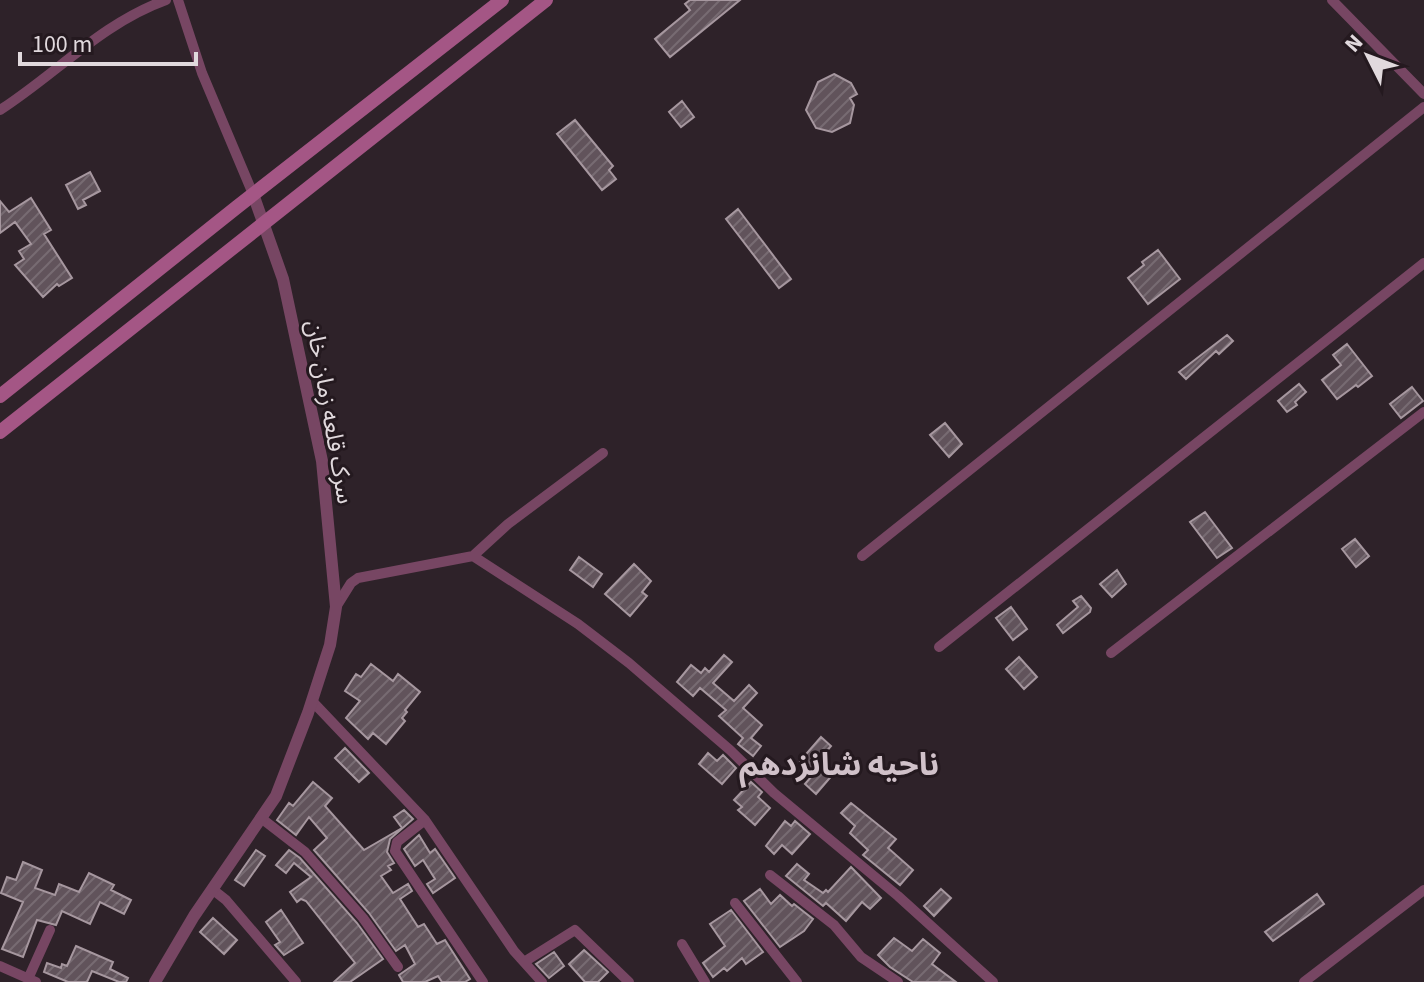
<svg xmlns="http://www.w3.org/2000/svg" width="1424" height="982" font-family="'Source Sans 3','Noto Sans Arabic',sans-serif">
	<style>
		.building { fill: url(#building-hatch); stroke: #a6979f; stroke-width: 2 }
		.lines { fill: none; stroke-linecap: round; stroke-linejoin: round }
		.minor { stroke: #774663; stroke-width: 10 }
		.tertiary { stroke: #774663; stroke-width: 12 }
		.secondary { stroke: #a45685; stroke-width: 14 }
		.labels { text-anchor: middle; stroke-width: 6; stroke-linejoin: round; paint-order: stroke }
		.street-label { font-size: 24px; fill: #e1d9dd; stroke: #24191f }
		.district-label { font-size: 32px; font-weight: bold; fill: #d0c1c9; stroke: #24191f }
	</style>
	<defs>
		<pattern id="building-hatch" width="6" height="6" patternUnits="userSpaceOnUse" patternTransform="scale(2)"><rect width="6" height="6" fill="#61535b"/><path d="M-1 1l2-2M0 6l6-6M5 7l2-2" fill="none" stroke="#776b72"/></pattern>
	</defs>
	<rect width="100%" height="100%" fill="#2e2229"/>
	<path class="building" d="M690 0H740L670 57 655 39 690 10 685 4Z
		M834 74 851 83 857 94 850 98 854 105 850 123 832 132 816 128 806 110 818 82Z
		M682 101 694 117 681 127 669 112Z
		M575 120 613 166 609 170 616 179 602 190 557 134Z
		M90 172 100 191 83 200 86 205 78 209 66 185Z
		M31 198 51 230 44 234 72 278 59 286 57 284 43 297 15 265 24 259 19 251 31 244 15 222 0 233V201L9 212Z
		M738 209 791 279 779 288 726 219Z
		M1158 250 1180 279 1148 304 1128 278 1144 265 1142 262Z
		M1227 335 1233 341 1219 354 1216 351 1186 379 1179 372Z
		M1347 344 1372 376 1358 387 1356 385 1337 399 1322 380 1341 365 1333 355Z
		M1299 384 1306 392 1295 402 1297 405 1287 412 1278 401Z
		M1412 387 1423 401 1401 418 1390 404Z
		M945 423 962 444 949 457 930 435Z
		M1205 512 1232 548 1217 558 1190 522Z
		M1355 539 1369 556 1356 567 1342 549Z
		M579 557 602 574 593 587 570 570Z
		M634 564 651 581 642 592 647 596 630 616 605 594Z
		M1117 570 1126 584 1112 597 1100 584Z
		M1081 596 1091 608 1090 612 1063 633 1057 625 1078 607 1073 601Z
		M1011 607 1027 629 1013 640 996 618Z
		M724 655 732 662 713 683 734 701 749 685 757 693 743 708 762 725 751 738 761 746 753 756 738 744 743 738 719 716 726 710 700 688 693 696 677 682 691 665 701 673 705 668 709 672Z
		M1019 657 1037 677 1024 689 1006 669Z
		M371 664 393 681 398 674 420 692 405 710 407 712 402 718 405 721 386 744 373 733 368 739 346 718 360 701 345 691 356 674 361 677Z
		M821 737 831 746 819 760 834 773 816 794 805 784 812 776 800 761Z
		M345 748 369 773 359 782 335 758Z
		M708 753 717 761 723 755 736 768 722 784 699 764Z
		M313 782 332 798 325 806 364 850 402 828 394 817 404 810 413 819 390 839 387 852 394 863 388 866 391 870 381 876 393 893 408 884 412 891 400 899 418 927 424 924 437 944 445 940 470 979 465 982H442L438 976 425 982H403L399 975 415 964 405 945 396 951 369 913 314 850 327 838 309 817 296 835 277 820 289 803 293 806Z
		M751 782 762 792 758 797 770 808 755 825 738 810 742 807 734 800Z
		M851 803 896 839 888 848 913 870 900 885 863 855 868 850 850 833 855 826 841 813Z
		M785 821 791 826 795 821 810 834 792 854 782 845 774 854 766 846Z
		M419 835 430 853 435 849 455 878 433 893 427 884 435 879 423 860 415 866 404 849Z
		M256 850 265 856 244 886 235 880Z
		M289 850 300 858 357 923 383 959 350 982H334L355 963 306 901 301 899 297 902 290 892 311 877 294 863 286 873 276 865Z
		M23 862 42 870 35 888 55 895 59 884 79 892 89 873 114 885 111 890 131 900 124 914 100 902 90 924 62 911 56 925 37 920 23 957 2 949 23 902 1 893 7 877 16 880Z
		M797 864 809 874 804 880 823 893 826 890 828 892 851 867 881 898 870 909 862 902 846 921 826 903 823 906 786 876Z
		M760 889 771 904 780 895 792 906 794 904 813 919 804 931 780 947 744 901Z
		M941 889 951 898 934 916 924 906Z
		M1317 894 1324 904 1273 941 1265 932Z
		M281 910 303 943 284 955 275 945 280 942 266 922Z
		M731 910 763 952 746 964 742 958 727 971 724 968 713 977 703 963 725 946 710 924Z
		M213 918 237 940 224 954 200 932Z
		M894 938 912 951 923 939 940 953 932 964 956 982H913L890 967 878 955Z
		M76 946 113 962 110 969 128 978 126 982H119L92 971 87 982H68L44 972 47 963 61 968 62 964 67 966Z
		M584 950 608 972 598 982H585L569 964Z
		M554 952 564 966 549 978 536 964Z"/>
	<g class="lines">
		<path class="minor" d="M178 0 202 73 253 194
			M1332 0 1424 94
			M0 110C56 74 102 23 166 0
			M473 556 578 624 629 663 730 750 774 793 898 896 993 982
			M862 556 1424 107
			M336 607 351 583 358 578 473 556 508 524 603 453
			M939 647 1424 263
			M1111 653 1424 412
			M312 701 425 820 514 951 542 982
			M261 818 305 852 363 918 398 967
			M425 820 397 842 395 851 483 982
			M770 875 834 925 861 957 898 982
			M212 889 226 900 296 982
			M735 903 797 982
			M682 944 705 982
			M524 962 575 930 629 982
			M0 966 36 982
			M28 979 50 930
			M1304 982 1424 890"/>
		<path class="tertiary" d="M155 982 194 916 276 796 308 713 330 645 336 607 322 461 283 279 253 194"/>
		<path class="secondary" d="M0 396 237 207 502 0
			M0 432 546 0"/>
	</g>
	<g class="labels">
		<g class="street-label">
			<text transform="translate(330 412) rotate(80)" y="8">سرک قلعه زمان خان</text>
		</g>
		<g class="district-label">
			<text x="839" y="775">ناحیه شانزدهم</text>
		</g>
	</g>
	<g transform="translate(1368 56) rotate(312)" stroke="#24191f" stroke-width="6" paint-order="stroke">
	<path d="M0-6L14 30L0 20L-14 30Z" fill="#e1d9dd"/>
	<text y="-12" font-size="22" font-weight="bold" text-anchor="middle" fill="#e1d9dd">N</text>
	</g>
	<path d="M20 52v12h176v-12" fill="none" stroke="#e1d9dd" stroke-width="4"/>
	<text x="32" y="52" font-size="24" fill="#e1d9dd" stroke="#24191f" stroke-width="6" paint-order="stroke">100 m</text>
</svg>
